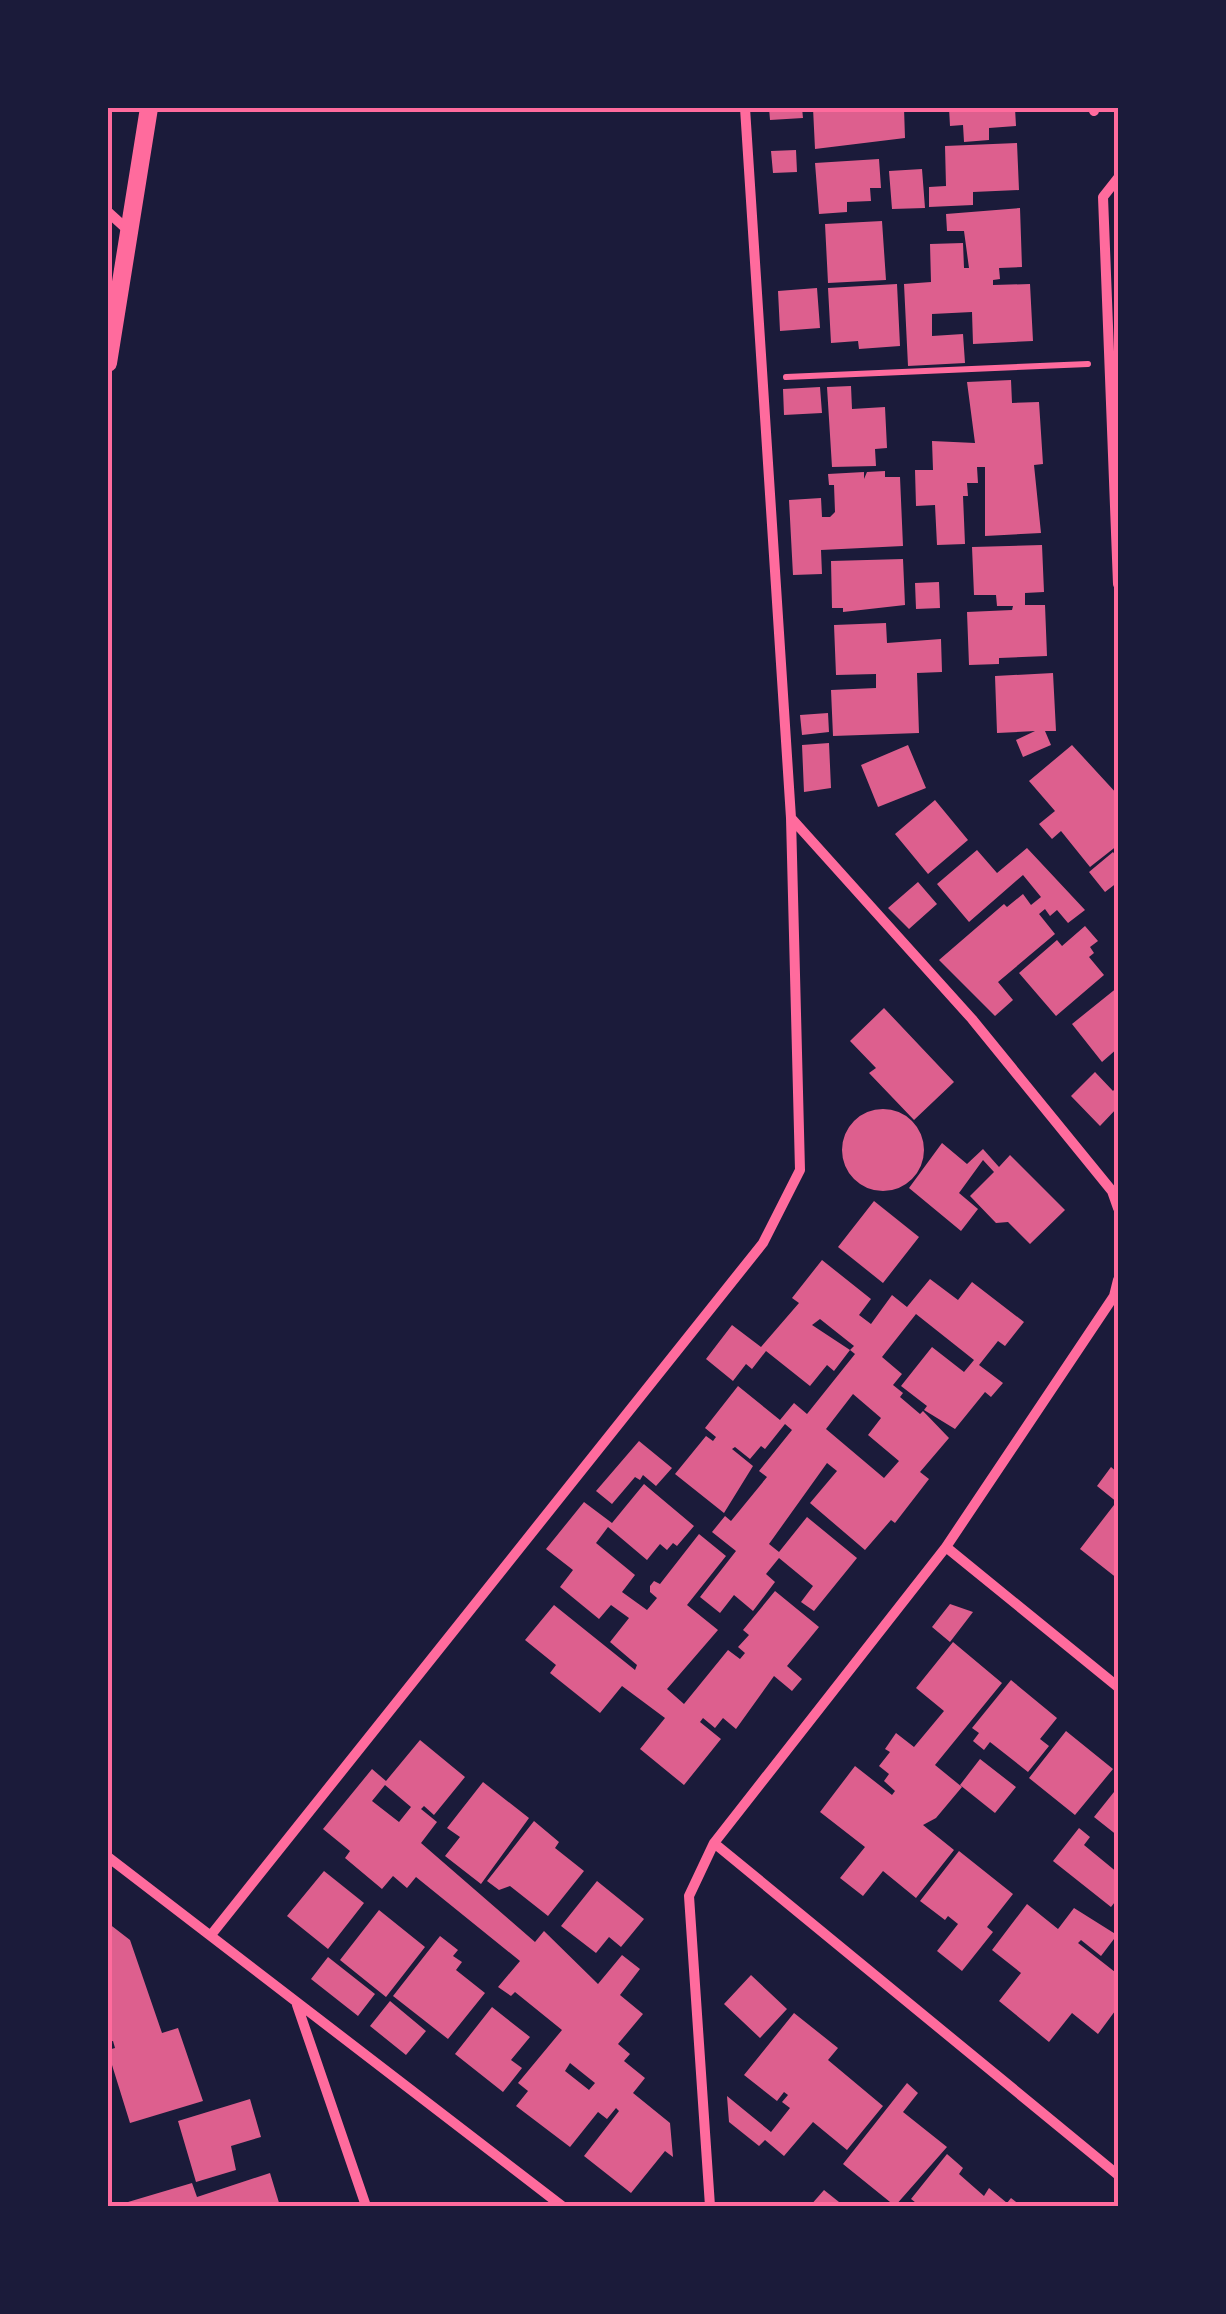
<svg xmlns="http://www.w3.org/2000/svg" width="1226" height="2314" font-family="Lora,serif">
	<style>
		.building { fill: #dd5f8e; fill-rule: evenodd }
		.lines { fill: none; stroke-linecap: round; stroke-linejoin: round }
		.path { stroke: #ff6b9d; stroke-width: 6 }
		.minor { stroke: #ff6b9d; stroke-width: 10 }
		.tertiary { stroke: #ff6b9d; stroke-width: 18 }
		.neatline { fill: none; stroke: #ff6b9d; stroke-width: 4 }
	</style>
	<rect width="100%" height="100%" fill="#1b1b3a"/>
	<path class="building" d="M769 108H802L803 118 770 120Z
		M813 108H904L905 138 815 149Z
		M949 108H1015L1016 126 989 128V140L964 142 963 125 950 126Z
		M1017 143 1019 190 973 192V205L929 207V187L946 186 945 146Z
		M796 150 797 172 773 173 771 151Z
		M879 159 881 188H870L871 201 847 202V212L819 214 815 163Z
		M922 169 925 208 892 209 889 171Z
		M1020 208 1022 267 999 268 1000 279 993 280V285L1030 284 1033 341 973 344 972 312 932 314V336L963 334 965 363 908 366 904 284 931 282 930 244 963 243 964 268H969L964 231H947L946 214Z
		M882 221 886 280 828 283 825 224Z
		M897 284 900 346 859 349 858 341 831 343 828 288Z
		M817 288 820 328 780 331 778 291Z
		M1011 380 1012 403 1039 402 1043 464 1034 465 1041 533 985 536V467H977L978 483H967L968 496H963L965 544 937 545 935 505 916 506 915 470H933L932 441 975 443 967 382Z
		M851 386 852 409 885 407 887 448 875 449 876 466 832 467 827 387Z
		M820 387 822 413 784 415 783 389Z
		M885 471V477H900L903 546 821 550 822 574 793 575 789 500 821 498 822 517H830L835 512 834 485H829L828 474 864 472V479L867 472Z
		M1042 545 1044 592 1025 593V605H1045L1047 656 999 658V664L969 665 967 612 1012 610 1013 606H997L996 595H974L972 547Z
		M903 559 905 605 843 612V608H832L831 561Z
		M939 582 940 608 916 609 915 583Z
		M886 623 887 643 941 639 942 672 917 673 919 733 833 736 831 690 876 688V674L836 675 834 625Z
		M1053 673 1056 731H1045L1051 745 1023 757 1016 740 1035 731 997 733 995 676Z
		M828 713 829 732 802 735 800 715Z
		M829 743 831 788 804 792 802 745Z
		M908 745 926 788 878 807 861 765Z
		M1072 745 1118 795V845L1090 867 1061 831 1052 839 1039 824 1055 811 1029 781Z
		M935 800 968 840 928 874 895 834Z
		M1027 848 1085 910 1068 923 1057 910 1050 916 1045 909 1039 914 1055 934 998 982 1013 1000 995 1016 939 960 1004 904 1007 907 1023 894 1031 905 1041 897 1023 875 969 922 937 884 977 850 997 873Z
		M1113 852 1118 859V882L1105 892 1089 872Z
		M918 882 937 904 909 929 888 908Z
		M1085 926 1098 941 1090 947 1094 953 1089 957 1104 975 1056 1016 1019 973 1057 940 1062 946Z
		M1118 987V1048L1102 1062 1072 1024Z
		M884 1008 954 1082 914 1120 869 1073 876 1068 850 1041Z
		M1095 1072 1113 1091 1118 1085V1107L1100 1126 1071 1096Z
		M842 1150a41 41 0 1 1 82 0a41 41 0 1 1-82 0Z
		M942 1143 967 1164 983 1149 999 1167 1010 1155 1065 1210 1030 1244 1008 1222 996 1223 970 1196 994 1172 983 1160 959 1193 978 1209 961 1231 909 1188Z
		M874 1201 919 1237 883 1283 838 1247Z
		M822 1260 871 1299 859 1315 871 1324 892 1295 907 1307 930 1279 958 1300 972 1282 1024 1322 1005 1346 998 1341 979 1365 1003 1383 991 1397 985 1392 955 1429 924 1410 927 1406 901 1386 932 1347 964 1372 974 1360 916 1314 882 1357 902 1374 893 1385 903 1393 900 1397 920 1414 923 1411 949 1438 920 1472 929 1479 895 1523 891 1520 865 1550 810 1503 837 1471 827 1463 769 1544 779 1552 807 1517 857 1558 814 1611 801 1602 813 1586 779 1558 766 1574 775 1582 753 1611 734 1595 720 1613 700 1597 736 1551 712 1532 725 1516 731 1521 767 1477 759 1471 792 1430 785 1424 765 1449 761 1446 750 1459 735 1447 732 1449 753 1466 724 1513 675 1474 706 1436 713 1441 716 1437 705 1428 738 1386 780 1420 794 1403 807 1414 855 1354 850 1350 854 1346 820 1319 812 1325 850 1350 834 1371 827 1365 810 1386 766 1351 752 1369 746 1364 733 1381 706 1359 732 1325 761 1347 799 1303 792 1298ZM853 1394 881 1418 868 1435 899 1461 884 1478 826 1429Z
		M639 1441 672 1468 656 1486 643 1475 640 1480 635 1477 612 1504 596 1491Z
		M1111 1467 1118 1473V1503L1097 1486Z
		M644 1484 694 1526 677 1546 673 1543 667 1550 660 1544 647 1560 608 1527 596 1543 635 1575 622 1592 647 1610 657 1598 650 1592V1586L654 1581 660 1584 699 1534 726 1556 687 1605 718 1630 667 1689 684 1704 728 1650 740 1659 745 1653 738 1647 749 1635 743 1630 775 1591 819 1627 787 1666 802 1679 792 1691 774 1676 736 1729 723 1718 715 1728 703 1718 700 1722 721 1739 684 1785 640 1749 665 1718 622 1686 600 1713 550 1673 556 1665 525 1640 554 1605 635 1670 637 1665 610 1642 629 1618 611 1605 599 1619 560 1587 573 1570 546 1549 584 1502 612 1523Z
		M1114 1505 1118 1509V1579L1080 1549Z
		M950 1604 973 1612 950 1642 932 1627Z
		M953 1642 1002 1683 935 1765 962 1787 936 1818 923 1825 954 1850 916 1898 883 1871 863 1896 840 1878 865 1847 820 1812 855 1766 892 1795 895 1791 884 1781 889 1774 879 1766 890 1752 885 1749 896 1733 914 1747 944 1711 916 1688Z
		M1011 1680 1057 1718 1040 1739 1049 1746 1028 1772 990 1742 984 1750 973 1741 979 1733 972 1728Z
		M1066 1731 1113 1769 1075 1815 1029 1778Z
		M420 1740 465 1777 434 1815 424 1806 421 1809 437 1822 421 1843 535 1942 544 1931 598 1984 622 1955 640 1969 620 1995 643 2014 618 2044 630 2054 624 2061 645 2078 633 2093 670 2123 673 2157 665 2151 631 2193 584 2156 619 2111 616 2108 607 2119 598 2112 570 2147 516 2106 528 2091 518 2083 562 2030 515 1992 511 1996 498 1987 520 1961 416 1877 407 1888 393 1876 382 1889 345 1858 350 1851 323 1829 372 1769 386 1781ZM385 1785 411 1807 399 1822 372 1801ZM570 2063 595 2083 589 2090 565 2071Z
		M980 1759 1016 1787 995 1813 960 1785Z
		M483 1782 529 1818 481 1884 445 1856 460 1837 447 1828Z
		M1118 1787V1836L1094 1817Z
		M534 1821 559 1842 555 1848 584 1871 548 1916 510 1886 499 1890 487 1881Z
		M1079 1828 1090 1837 1084 1845 1118 1873V1898L1111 1907 1053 1861Z
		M959 1851 1013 1894 987 1927 993 1932 962 1971 937 1951 958 1924 948 1916 945 1920 920 1901Z
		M324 1871 364 1903 328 1949 287 1916Z
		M597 1881 644 1919 621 1947 609 1937 596 1953 561 1926Z
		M1027 1904 1058 1929 1074 1908 1117 1935 1101 1956 1081 1940 1078 1943 1115 1972 1118 1968V2007L1098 2034 1072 2013 1049 2042 999 2001 1021 1973 992 1950Z
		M379 1910 425 1947 386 1997 340 1960Z
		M108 1923 130 1940 162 2033 178 2028 203 2101 130 2123 112 2065 108 2066V2050L115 2048 113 2041 108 2042Z
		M440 1936 458 1950 453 1956 462 1962 456 1970 485 1993 448 2039 393 1996Z
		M328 1957 375 1994 358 2016 311 1979Z
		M751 1975 787 2009 760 2038 724 2004Z
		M390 2001 426 2031 406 2055 370 2026Z
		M492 2007 530 2037 511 2060 522 2068 503 2092 455 2054Z
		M794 2013 838 2048 828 2060 883 2106 847 2150 813 2122 784 2156 765 2140 759 2146 729 2122 727 2096 771 2132 790 2108 782 2102 788 2095 784 2092 777 2101 744 2075Z
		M907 2083 918 2093 903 2112 947 2147 895 2206 843 2164Z
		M250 2099 261 2137 231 2146 236 2170 196 2182 178 2121Z
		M947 2154 963 2168 959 2174 984 2196 989 2188 1007 2203 1011 2198 1021 2206H920L911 2199Z
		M270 2173 280 2206H129L128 2202 192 2183 197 2197Z
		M824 2190 844 2206H810Z"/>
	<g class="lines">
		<path class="path" d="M786 377 1088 364"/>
		<path class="minor" d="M1093 108 1094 111
			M1118 178 1103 197 1118 584
			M108 212 130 232
			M792 819 972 1019 1112 1191 1118 1208
			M946 1547 1118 1687
			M714 1843 1118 2175
			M108 1857 562 2206
			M211 1935 763 1243 800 1170 791 818 745 108
			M297 2005 366 2206
			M710 2206 689 1896 714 1843 946 1547 1114 1296 1118 1280"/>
		<path class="tertiary" d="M108 363 149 108"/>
	</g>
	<rect width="1226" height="2314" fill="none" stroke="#1b1b3a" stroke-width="220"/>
	<rect x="110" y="110" width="1006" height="2094" class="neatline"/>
</svg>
